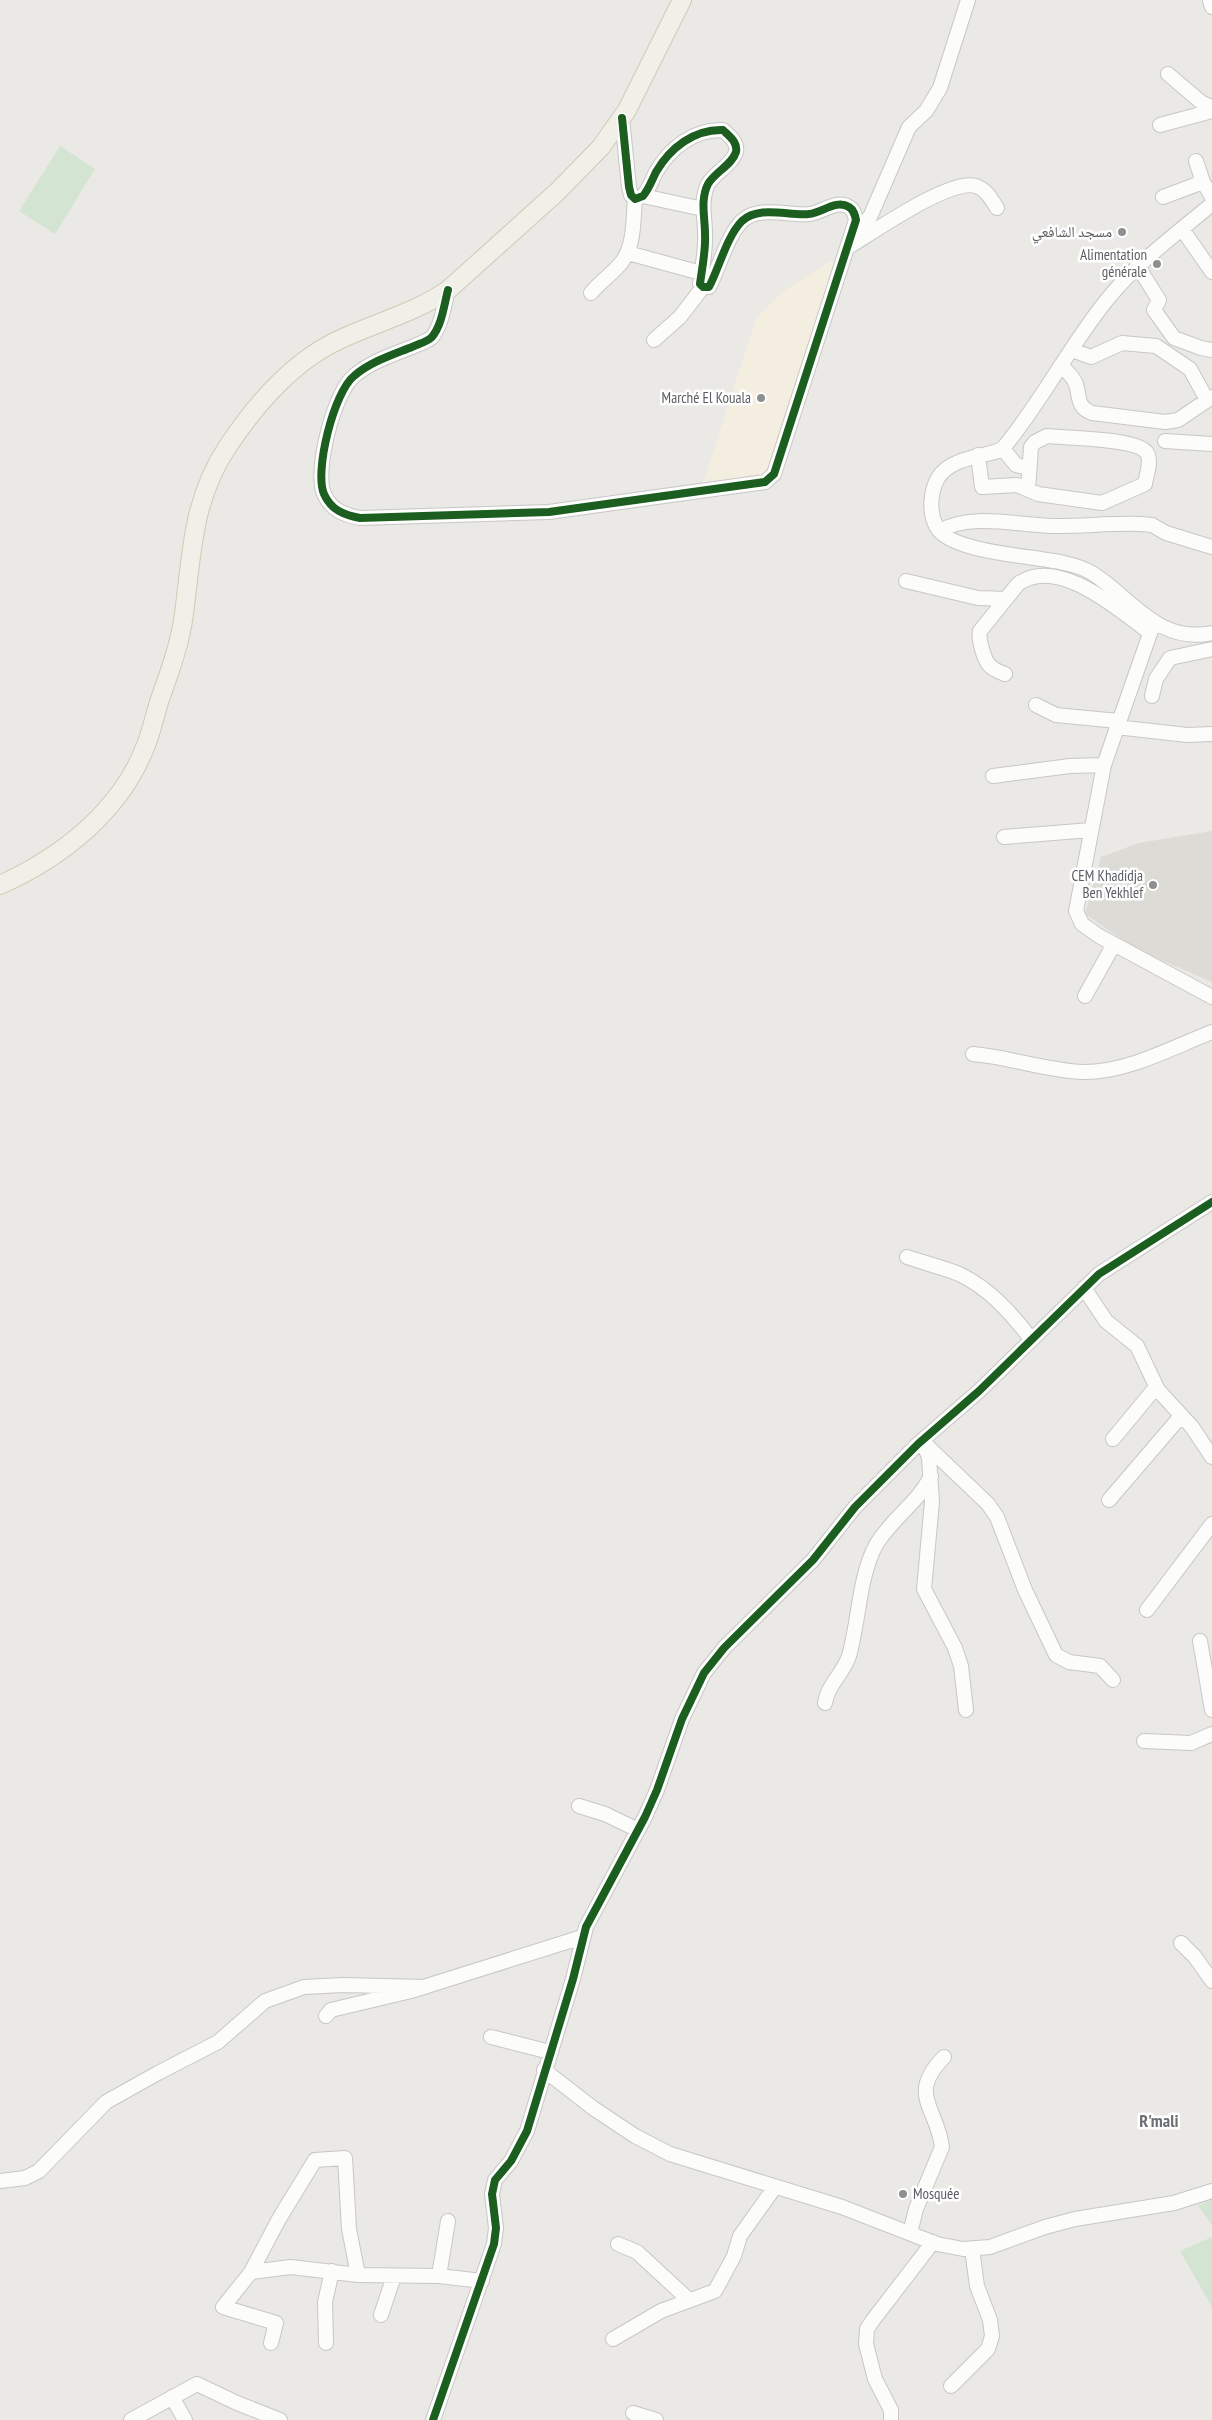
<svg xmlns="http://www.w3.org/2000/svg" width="1212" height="2420" font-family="'PT Sans Narrow','Noto Naskh Arabic',sans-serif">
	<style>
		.commercial { fill: #f3eedf }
		.education { fill: #dddbd5 }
		.green { fill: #d3e5d2 }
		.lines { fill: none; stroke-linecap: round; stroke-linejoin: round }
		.minor-casing { stroke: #c7c7c7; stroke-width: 16 }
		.major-casing { stroke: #d0c9b5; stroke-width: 20 }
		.minor { stroke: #fcfcfb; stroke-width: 14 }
		.major { stroke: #f1f0e8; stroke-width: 18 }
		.cycleway-casing { stroke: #fff; stroke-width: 11 }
		.cycleway { stroke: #1b5e20; stroke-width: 8 }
		.poi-dot { fill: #8d8f90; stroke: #fff; stroke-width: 2 }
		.labels { text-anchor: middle; stroke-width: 5; stroke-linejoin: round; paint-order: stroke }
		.poi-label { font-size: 15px; fill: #5b5e62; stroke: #fff; text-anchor: end }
		.quarter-label { font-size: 18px; font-weight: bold; fill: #6c7074; stroke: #fff }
	</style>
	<rect width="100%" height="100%" fill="#eae9e5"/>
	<path class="commercial" d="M836 261 766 477 703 483 756 319 781 293 828 262Z"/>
	<path class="education" d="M1212 831V982L1138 950 1085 914 1101 857 1139 843Z"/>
	<path class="green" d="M60 146 95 169 55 234 19 211Z
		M1212 2199V2225L1198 2206Z
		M1212 2237V2307L1180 2251Z"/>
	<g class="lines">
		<defs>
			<path id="minor" d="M1210 1 1212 7
				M1168 74 1202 103 1212 107
				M1160 125 1212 111
				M1196 161 1203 182 1212 197
				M643 196 703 209
				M1163 197 1203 182
				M1212 204C1175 235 1136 263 1106 301 1069 347 1042 401 1004 447 996 457 952 454 938 478 930 492 929 512 936 526 948 553 1037 556 1064 563 1073 565 1084 568 1092 573 1132 598 1157 644 1212 633
				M1182 229 1212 272
				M853 234 870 217 909 127 926 111 940 88 968 0
				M847 248C872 233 950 178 976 186 987 190 991 199 997 208
				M628 253 701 273
				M1137 265 1159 300 1154 310 1174 338 1201 348 1212 350
				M448 290C444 305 442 325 432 337 427 342 418 344 412 347 392 355 370 362 354 376 334 392 314 471 324 494 331 510 344 515 360 518L549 512 765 482 774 474 856 220C855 215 854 210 849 207 836 199 822 213 809 214 788 216 759 205 742 221 727 236 719 268 709 287H703L700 284C702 268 706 250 705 234 705 217 700 200 708 184 715 172 732 165 736 152 738 142 729 136 723 130 694 129 670 148 656 172 652 180 649 189 643 196L635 199 631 195 629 187 622 118
				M591 293C600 282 612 274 621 263 635 246 633 219 635 199
				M654 340 680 317 703 287
				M1072 350 1091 357 1122 343 1156 346 1190 369 1207 400
				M1061 365C1066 371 1073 376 1076 384 1080 398 1077 407 1092 413L1165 422 1178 420 1212 397
				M1165 441 1212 444
				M1003 449 1016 465 1029 468
				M978 455 982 487 1017 485 1038 494 1102 503 1145 484C1146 476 1152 461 1147 453 1138 438 1065 438 1047 436L1035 442 1031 447 1028 490
				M940 531C970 512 1022 526 1057 526 1085 526 1113 523 1141 524L1152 525 1166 533 1212 547
				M906 581 978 598 1006 599
				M1154 622 1104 765 1076 911 1082 924 1099 936 1212 997
				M1005 674C1000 672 994 670 990 666 984 660 978 639 980 631L1018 584C1057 555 1118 609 1149 632
				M1152 696 1156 679 1170 658 1212 649
				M1036 705 1056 715 1118 721
				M1116 727 1187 735 1212 734
				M993 776 1070 766 1104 765
				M1004 837 1091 830
				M1085 996 1114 944
				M973 1054C1010 1057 1046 1071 1084 1072 1128 1072 1171 1048 1212 1032
				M907 1257C924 1263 942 1267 959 1274 989 1288 1012 1314 1031 1339
				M1084 1288 1106 1321 1137 1346 1158 1390 1192 1427 1212 1457
				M1113 1439 1156 1387
				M922 1441 988 1504 997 1517 1025 1590 1056 1655 1069 1662 1100 1666 1113 1680
				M924 1444 929 1458 932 1502 924 1589 955 1648 961 1666 966 1710
				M1109 1500 1181 1416
				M1147 1610 1212 1524
				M1200 1641 1212 1710
				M825 1703C828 1684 843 1674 849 1656 859 1621 859 1576 876 1545 891 1519 918 1503 931 1476
				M1144 1741 1191 1743 1212 1734
				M579 1806 605 1814 638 1830
				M1181 1943 1195 1957 1212 1981
				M326 2016 331 2010 411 1991 582 1937
				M491 2037 550 2052
				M544 2070 593 2108 635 2136 670 2154 842 2207 937 2244 963 2249 990 2247 1045 2227 1075 2219 1174 2203 1212 2191
				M0 2181 25 2178 39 2171 106 2102 158 2073 218 2042 265 2001 304 1987 343 1985 425 1987
				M910 2233 916 2209 942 2147C937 2107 907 2095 944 2057
				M618 2244 637 2252 689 2300
				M251 2272 291 2267 358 2275 439 2276 482 2281
				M439 2276 448 2221
				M381 2315 394 2276
				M613 2339 661 2311 715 2291 734 2256 740 2236 775 2187
				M271 2343 276 2323 223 2307 251 2272 279 2219 315 2160 345 2158 349 2229 358 2275
				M326 2343 325 2302 332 2271
				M951 2386 988 2349 992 2336 990 2320 977 2286 972 2249
				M172 2397 185 2420
				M633 2413 656 2420
				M131 2420 197 2384 237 2403 280 2420
				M433 2420 494 2244 496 2228 492 2194 495 2180 511 2161 527 2131 573 1979 586 1927 645 1817 657 1790 682 1719 704 1673 724 1648 813 1560 855 1507 918 1444 979 1391 1099 1274 1212 1202
				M891 2420V2410L875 2379 866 2344 867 2329 873 2320 933 2242"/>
			<path id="major" d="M0 885C62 857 121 811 146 745 152 730 155 714 160 699 170 671 180 644 184 614 192 553 192 500 228 446 256 404 295 359 343 338 378 322 416 312 448 290L557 192 601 147 627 110 682 0"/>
		</defs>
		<use href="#minor" class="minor-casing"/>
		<use href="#major" class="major-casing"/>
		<use href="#minor" class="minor"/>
		<use href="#major" class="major"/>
		<defs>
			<path id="cycleway" d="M448 290C444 305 442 325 432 337 427 342 418 344 412 347 392 355 370 362 354 376 334 392 314 471 324 494 331 510 344 515 360 518L549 512 765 482 774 474 856 220C855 215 854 210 849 207 836 199 822 213 809 214 788 216 759 205 742 221 727 236 719 268 709 287H703L700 284C702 268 706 250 705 234 705 217 700 200 708 184 715 172 732 165 736 152 738 142 729 136 723 130 694 129 670 148 656 172 652 180 649 189 643 196L635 199 631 195 629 187 622 118
				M433 2420 494 2244 496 2228 492 2194 495 2180 511 2161 527 2131 573 1979 586 1927 645 1817 657 1790 682 1719 704 1673 724 1648 813 1560 855 1507 918 1444 979 1391 1099 1274 1212 1202"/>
		</defs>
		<use href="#cycleway" class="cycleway-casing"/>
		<use href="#cycleway" class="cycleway"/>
	</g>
	<g class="poi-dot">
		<circle cx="1122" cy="232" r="5"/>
		<circle cx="1157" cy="264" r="5"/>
		<circle cx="761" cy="398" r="5"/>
		<circle cx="1153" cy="885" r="5"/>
		<circle cx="903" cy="2194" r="5"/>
	</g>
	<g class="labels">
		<g class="poi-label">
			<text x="1112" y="237">مسجد الشافعي</text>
			<text x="1147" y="260">Alimentation<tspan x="1147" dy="17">générale</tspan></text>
			<text x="751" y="403">Marché El Kouala</text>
			<text x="1143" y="881">CEM Khadidja<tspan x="1143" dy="17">Ben Yekhlef</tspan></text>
			<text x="913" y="2199" text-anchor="start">Mosquée</text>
		</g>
		<g class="quarter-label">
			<text x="1159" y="2127">R'mali</text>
		</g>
	</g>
</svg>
